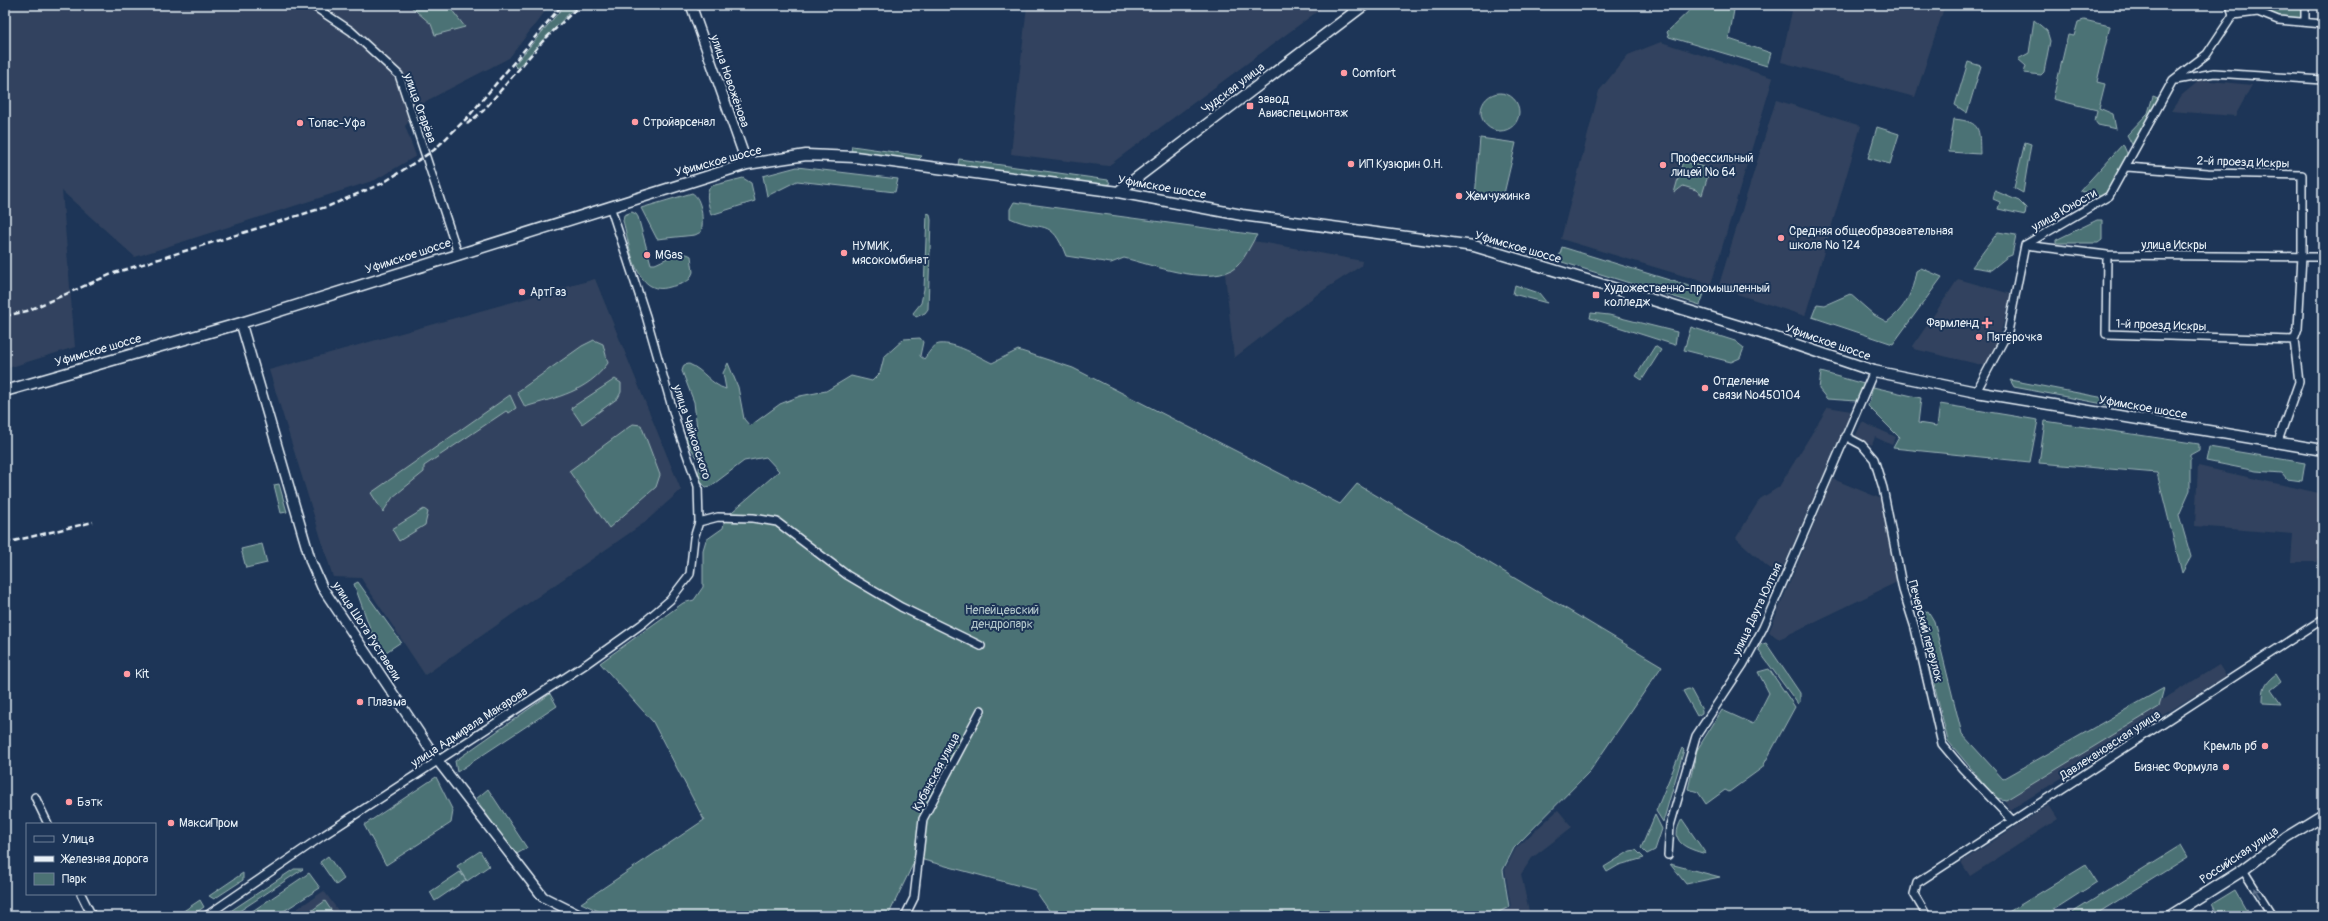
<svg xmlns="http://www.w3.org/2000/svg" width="2328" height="921" font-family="Pangolin,sans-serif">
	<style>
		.built { fill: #32435e }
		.green { fill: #4c7274; stroke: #9ab2b6 }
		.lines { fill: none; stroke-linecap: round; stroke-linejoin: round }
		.minor-casing { stroke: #e8f1f8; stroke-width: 10 }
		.tertiary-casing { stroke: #e8f1f8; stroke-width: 12 }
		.secondary-casing { stroke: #e8f1f8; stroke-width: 13 }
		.minor { stroke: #1d3557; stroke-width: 7 }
		.tertiary { stroke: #1d3557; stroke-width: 9 }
		.secondary { stroke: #1d3557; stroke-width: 10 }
		.rail { stroke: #e8f1f8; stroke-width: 2.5; stroke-dasharray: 6 3; stroke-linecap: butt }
		.oneway { stroke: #64778f }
		.poi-dot { fill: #ff9aa2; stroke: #1d3557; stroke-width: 1.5 }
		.labels { text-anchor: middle; stroke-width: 4; stroke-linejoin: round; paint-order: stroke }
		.poi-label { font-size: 12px; fill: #e8f1f8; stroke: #1d3557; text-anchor: start }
		.street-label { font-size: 12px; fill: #e8f1f8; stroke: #1d3557 }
		.park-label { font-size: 12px; fill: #b1c5ca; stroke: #1d3557 }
	</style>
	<rect width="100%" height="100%" fill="#1d3557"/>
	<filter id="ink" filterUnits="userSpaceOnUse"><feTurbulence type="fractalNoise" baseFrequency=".025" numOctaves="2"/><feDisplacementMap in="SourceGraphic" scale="8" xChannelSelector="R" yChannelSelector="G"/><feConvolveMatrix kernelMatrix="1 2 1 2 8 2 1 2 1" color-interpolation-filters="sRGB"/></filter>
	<g filter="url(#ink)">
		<path class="built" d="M5 5H550L509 58 426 101 405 126 416 156 375 180 135 257 62 191 75 347 5 369Z
			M1027 5H1326L1108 166 1011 154Z
			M1739 5H1945L1915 97 1781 62 1792 11Z
			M1661 42 1773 78 1711 284 1561 239 1599 91 1628 55Z
			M2200 80 2252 85 2235 116 2171 111 2182 95Z
			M1776 100 1861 126 1805 316 1718 288Z
			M1221 236 1272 244 1362 261 1361 266 1319 293 1234 358Z
			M595 279 681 490 644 523 425 675 361 578 333 577 269 370Z
			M1958 279 2011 294 1997 347 1986 366 1914 349 1913 346Z
			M1828 407 1851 411 1779 577 1736 538 1760 499 1779 487Z
			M1862 422 1896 437 1892 445 1875 437 1872 445 1855 437Z
			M2198 466 2323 494V552L2316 562H2291L2293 534 2195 526Z
			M1833 479 1884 500 1899 581 1779 639 1769 632Z
			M2219 665 2226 676 2010 810 2003 798Z
			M2049 805 2058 819 1970 876 1961 862Z
			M1558 810 1572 827 1532 858 1521 874 1530 916H1495L1511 908 1505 870 1516 848Z
			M324 891 342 916H286Z"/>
		<path class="green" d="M409 5H448L465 27 435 35 431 24Z
			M565 5H577L517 68 514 65Z
			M1695 5H1709L1734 10 1729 39 1771 53 1767 66 1669 37 1667 32Z
			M2248 5H2301V18L2278 16 2258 8 2247 9Z
			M2034 20 2047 31 2050 41 2044 72 2041 75 2024 73 2026 66 2018 59 2029 53Z
			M2084 20 2110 26 2097 82 2105 84 2099 108 2113 114 2116 129 2098 125 2095 121 2097 110 2053 99 2068 35 2074 36 2078 22Z
			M1968 62 1981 66 1967 113 1955 105Z
			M1481 112a19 19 0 1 1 38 0a19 19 0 1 1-38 0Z
			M2153 96 2158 98 2134 148 2127 135 2148 113Z
			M1954 119C1982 122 1979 129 1980 154L1949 152Z
			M1877 127 1899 134 1890 164 1868 158Z
			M1480 138 1516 143 1503 198 1481 194 1480 198 1475 197Z
			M2025 142 2031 144 2023 193 2014 188Z
			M2123 144 2129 158 2103 197 2080 191Z
			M852 146 922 156 917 161 851 151Z
			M959 159 1108 180 1110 183 1106 185 958 165Z
			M1683 161 1710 169 1702 195 1696 190 1683 186 1674 193Z
			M797 167 898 179 895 192 797 181 767 196 763 176Z
			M743 178 751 183 755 201 711 215C709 205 704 194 711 186Z
			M1995 191 2019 201 2026 208 2025 215 1998 209 2000 202 1993 199Z
			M692 193C702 198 704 222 701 232L695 235 657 239 641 208Z
			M1014 202 1257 235C1250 245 1243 264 1232 270 1204 285 1153 265 1124 258L1111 263 1066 256C1051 216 1043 233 1010 218V209Z
			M632 212 636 214 638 217 651 264H655C665 260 681 249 691 256L693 272 690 279C684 284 677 285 670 287 635 298 630 245 623 221L624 215Z
			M927 213 930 214 931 220 928 309 925 313 916 317 913 313 921 303 924 289Z
			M2097 220H2102V240L2098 243H2056V240Z
			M1998 232 2016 235 2012 255 2007 257 1991 270 1972 267Z
			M1562 247 1705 291 1700 305 1562 262 1559 258Z
			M1921 268 1942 277 1893 344 1812 317 1817 304 1825 305 1850 294 1874 315 1887 322C1906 307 1912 294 1916 271Z
			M1515 285 1539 293 1547 303 1513 294Z
			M1591 313 1609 315 1677 332 1675 345 1590 318Z
			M1691 327 1735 341 1744 348 1740 358 1731 362 1684 350Z
			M920 338 923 342 920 356 924 359C928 354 933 345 939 344 956 342 977 356 992 363L1018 350 1073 368 1340 504 1357 484 1662 666 1590 771 1514 848 1503 870 1509 907 1491 916H1053L1035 890 916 858 888 916H609L581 903 704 820 653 722 600 663 683 603 694 600 703 587V550L706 540 723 528 725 518 779 471 766 457 744 461 711 486 706 487 698 479 700 462 685 439 688 435 697 429 694 402 682 371 684 365 689 364C704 370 711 385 726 389L723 373 728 363 738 387 744 419 750 426 780 404 800 396 826 391 851 376 872 381 880 373 884 357 904 339Z
			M594 340 603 344 608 363C587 392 557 397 525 407L517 392 582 346Z
			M1655 346 1661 350 1642 380 1636 376Z
			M1821 372 1864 384 1857 401 1827 399 1819 389Z
			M615 379 621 383V392L618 398 582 424 571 408Z
			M2010 380 2120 401 2119 407 2014 387Z
			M1873 387 1921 398 1918 423 1937 426 1940 404 2038 420 2030 462 1893 448 1899 437 1868 406Z
			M510 395 516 408 509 413 506 411 424 466V472L393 497 383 512 371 493Z
			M2045 421 2199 444V450L2190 455V490L2179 515 2191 557 2182 573 2157 473 2039 463Z
			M633 424 641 425 660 475 656 487 609 528 569 471Z
			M2209 447 2305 463 2302 481 2287 479 2282 473 2256 471 2206 461Z
			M279 484 287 512 281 513 274 485Z
			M424 509 428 512 425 525 399 541 392 529Z
			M262 544 267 563 246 568 241 549Z
			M358 582 401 642 380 656 354 584Z
			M1928 611 1934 621 1962 734 2003 779 2164 688 2159 707 2006 800 1996 798 1948 741 1918 618 1922 613Z
			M1766 643 1800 693V702L1798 704 1759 651 1760 645Z
			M1769 669 1795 707 1762 768 1729 792 1725 790 1706 804 1698 792 1688 789 1697 750 1722 710 1753 724 1769 693 1758 672Z
			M2276 674 2281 682 2271 690 2281 704 2263 703C2263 688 2264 683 2276 674Z
			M1688 689 1691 690 1702 710V713L1697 716 1683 691Z
			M550 694 557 706 457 772 455 761Z
			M1682 748 1684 750 1663 822 1656 811Z
			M436 777 453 811 451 823 386 865 364 825Z
			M488 789 527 848 515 855 476 799Z
			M1655 815 1662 829 1655 850 1647 854 1641 848Z
			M1682 819 1706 854C1686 848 1668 843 1682 819Z
			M2181 845 2188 857 2093 916H2067Z
			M1636 850 1644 858 1619 865 1607 872 1604 867 1630 851Z
			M480 851 489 866 467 881 457 866Z
			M328 856 344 879 336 885 320 862Z
			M1670 864 1720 877 1686 884Z
			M2086 865 2097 882 2044 916H2002Z
			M294 869H303L232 916H223Z
			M460 872 466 880 435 901 430 892Z
			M243 873V880L214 899 209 896Z
			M309 873 320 888 276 916H245Z
			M2235 890 2250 916H2218L2212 904Z
			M200 900 204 907 191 916 188 914 180 916 179 914Z
			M325 901 335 916H304Z"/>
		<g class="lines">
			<defs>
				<path id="minor" d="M312 5 351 31 399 75 458 254
					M2230 5 2233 15 2258 12 2278 20 2323 24
					M2305 22V5
					M2176 80 2214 73 2323 80
					M2127 167 2208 173 2302 175V256L2298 329 2294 340 2299 382 2277 444
					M2025 245 2107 255 2323 257
					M2107 255 2106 334 2294 340
					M1976 392 2008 332 2025 245 2109 196 2173 80 2207 54 2233 15 2237 5
					M1845 436 1862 445 1874 459 1883 488 1903 590 1915 628 1942 744 1962 768 2012 820
					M699 522 718 517 753 518 777 522 847 575 901 607 981 646
					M35 797 48 824
					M1668 855 1670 826 1696 736 1743 665 1763 628 1874 371
					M2243 870 2272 916
					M81 894 92 916
					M206 916 324 835 586 664 642 624 670 600 690 574 694 538 699 522 698 486 679 432 646 316 610 206
					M905 916 914 898 923 819 981 710
					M1927 916 1914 894 1917 883 2323 619"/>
				<path id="tertiary" d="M691 5 747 164
					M241 323 311 562 322 587 438 761 543 897 581 916"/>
				<path id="secondary" d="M1118 192 1364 5
					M5 391 241 323 747 164 806 155 855 157 1118 192 1242 215 1474 246 1752 330 1874 371 1976 392 2323 450
					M2170 916 2243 870 2287 837 2323 815"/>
			</defs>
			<use href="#minor" class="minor-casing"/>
			<use href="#tertiary" class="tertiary-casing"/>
			<use href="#secondary" class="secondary-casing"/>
			<use href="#minor" class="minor"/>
			<use href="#tertiary" class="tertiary"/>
			<use href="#secondary" class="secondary"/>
			<path class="rail" d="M467 124 483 111 542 42 580 5
				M5 316 27 311 114 273 329 206 383 183 434 150 468 117 562 5
				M5 543 93 522"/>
		</g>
		<defs><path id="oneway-shaft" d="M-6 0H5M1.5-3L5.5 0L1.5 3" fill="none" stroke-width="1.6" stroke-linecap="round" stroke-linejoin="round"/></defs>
		<use class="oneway" href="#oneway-shaft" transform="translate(2257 893) rotate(-122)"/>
	</g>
	<g class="poi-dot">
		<circle cx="1344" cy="73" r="4"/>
		<rect x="1246" y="102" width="8" height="8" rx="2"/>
		<circle cx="635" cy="122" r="4"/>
		<circle cx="300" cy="123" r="4"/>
		<circle cx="1351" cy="164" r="4"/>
		<circle cx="1663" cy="165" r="4"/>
		<circle cx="1459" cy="196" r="4"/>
		<circle cx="1781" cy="238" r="4"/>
		<circle cx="844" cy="253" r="4"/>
		<circle cx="647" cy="255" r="4"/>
		<circle cx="522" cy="292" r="4"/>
		<rect x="1592" y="291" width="8" height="8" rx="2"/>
		<path d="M1985 317h4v4h4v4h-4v4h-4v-4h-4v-4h4z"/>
		<circle cx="1979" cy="337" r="4"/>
		<circle cx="1705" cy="388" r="4"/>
		<circle cx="127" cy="674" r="4"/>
		<circle cx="360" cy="702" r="4"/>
		<circle cx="2265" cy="746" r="4"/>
		<circle cx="2226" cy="767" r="4"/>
		<circle cx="69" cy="802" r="4"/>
		<circle cx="171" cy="823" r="4"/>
	</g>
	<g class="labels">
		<g class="poi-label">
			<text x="1352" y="77">Comfort</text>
			<text x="1258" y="103">завод<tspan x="1258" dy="14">Авиаспецмонтаж</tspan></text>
			<text x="643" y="126">Стройарсенал</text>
			<text x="308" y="127">Топас-Уфа</text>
			<text x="1671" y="162">Профессильный<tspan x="1671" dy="14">лицей № 64</tspan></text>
			<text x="1359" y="168">ИП Кузюрин О.Н.</text>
			<text x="1467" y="200">Жемчужинка</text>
			<text x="1789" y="235">Средняя общеобразовательная<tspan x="1789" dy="14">школа № 124</tspan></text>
			<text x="852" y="250">НУМИК,<tspan x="852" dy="14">мясокомбинат</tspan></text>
			<text x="655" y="259">MGas</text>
			<text x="1604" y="292">Художественно-промышленный<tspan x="1604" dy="14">колледж</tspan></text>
			<text x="530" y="296">АртГаз</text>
			<text x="1979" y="327" text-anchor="end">Фармленд</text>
			<text x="1987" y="341">Пятёрочка</text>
			<text x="1713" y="385">Отделение<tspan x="1713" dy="14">связи №450104</tspan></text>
			<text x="135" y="678">Kit</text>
			<text x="368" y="706">Плазма</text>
			<text x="2257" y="750" text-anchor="end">Кремль рб</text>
			<text x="2218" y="771" text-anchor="end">Бизнес Формула</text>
			<text x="77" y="806">Бэтк</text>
			<text x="179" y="827">МаксиПром</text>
		</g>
		<g class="street-label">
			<text transform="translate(730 81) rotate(71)" y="4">улица Новожёнова</text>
			<text transform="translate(1233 88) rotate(-37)" y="4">Чудская улица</text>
			<text transform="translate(420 108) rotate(70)" y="4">улица Огарёва</text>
			<text transform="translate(718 161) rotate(-15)" y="4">Уфимское шоссе</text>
			<text transform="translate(2243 162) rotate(2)" y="4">2-й проезд Искры</text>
			<text transform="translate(1162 187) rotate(10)" y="4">Уфимское шоссе</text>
			<text transform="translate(2064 210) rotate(-30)" y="4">улица Юности</text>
			<text x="2174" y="249">улица Искры</text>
			<text transform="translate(1518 247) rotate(16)" y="4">Уфимское шоссе</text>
			<text transform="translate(408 256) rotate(-18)" y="4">Уфимское шоссе</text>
			<text transform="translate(2161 325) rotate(2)" y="4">1-й проезд Искры</text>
			<text transform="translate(1828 342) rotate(19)" y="4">Уфимское шоссе</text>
			<text transform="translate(98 350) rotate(-16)" y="4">Уфимское шоссе</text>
			<text transform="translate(2143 407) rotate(10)" y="4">Уфимское шоссе</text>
			<text transform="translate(692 432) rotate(72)" y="4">улица Чайковского</text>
			<text transform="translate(1757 609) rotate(-65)" y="4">улица Даута Юлтыя</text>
			<text transform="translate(367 631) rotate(57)" y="4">улица Шота Руставели</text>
			<text transform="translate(1926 631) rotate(75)" y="4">Печерский переулок</text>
			<text transform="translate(469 727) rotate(-33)" y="4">улица Адмирала Макарова</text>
			<text transform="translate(2110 745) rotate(-33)" y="4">Давлекановская улица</text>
			<text transform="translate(936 772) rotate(-62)" y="4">Кубанская улица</text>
			<text transform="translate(2239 855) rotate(-34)" y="4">Российская улица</text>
		</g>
		<g class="park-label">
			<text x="1002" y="614">Непейцевский<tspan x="1002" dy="14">дендропарк</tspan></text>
		</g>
	</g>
	<rect width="2328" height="921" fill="none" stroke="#1d3557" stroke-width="20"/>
	<rect x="10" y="10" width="2308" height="901" fill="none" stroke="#e8f1f8" stroke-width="1.5" filter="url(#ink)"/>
	<rect x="26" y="823" width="130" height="72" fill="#1d3557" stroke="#6e8097"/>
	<rect x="34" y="836" width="20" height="6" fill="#1d3557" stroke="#6e8097"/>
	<text x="62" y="843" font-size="12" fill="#e8f1f8">Улица</text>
	<rect x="34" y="856" width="20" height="6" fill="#e8f1f8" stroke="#6e8097"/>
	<text x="62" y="863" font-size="12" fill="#e8f1f8">Железная дорога</text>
	<rect x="34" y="873" width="20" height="12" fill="#4c7274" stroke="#6e8097"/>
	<text x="62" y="883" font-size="12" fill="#e8f1f8">Парк</text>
</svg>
